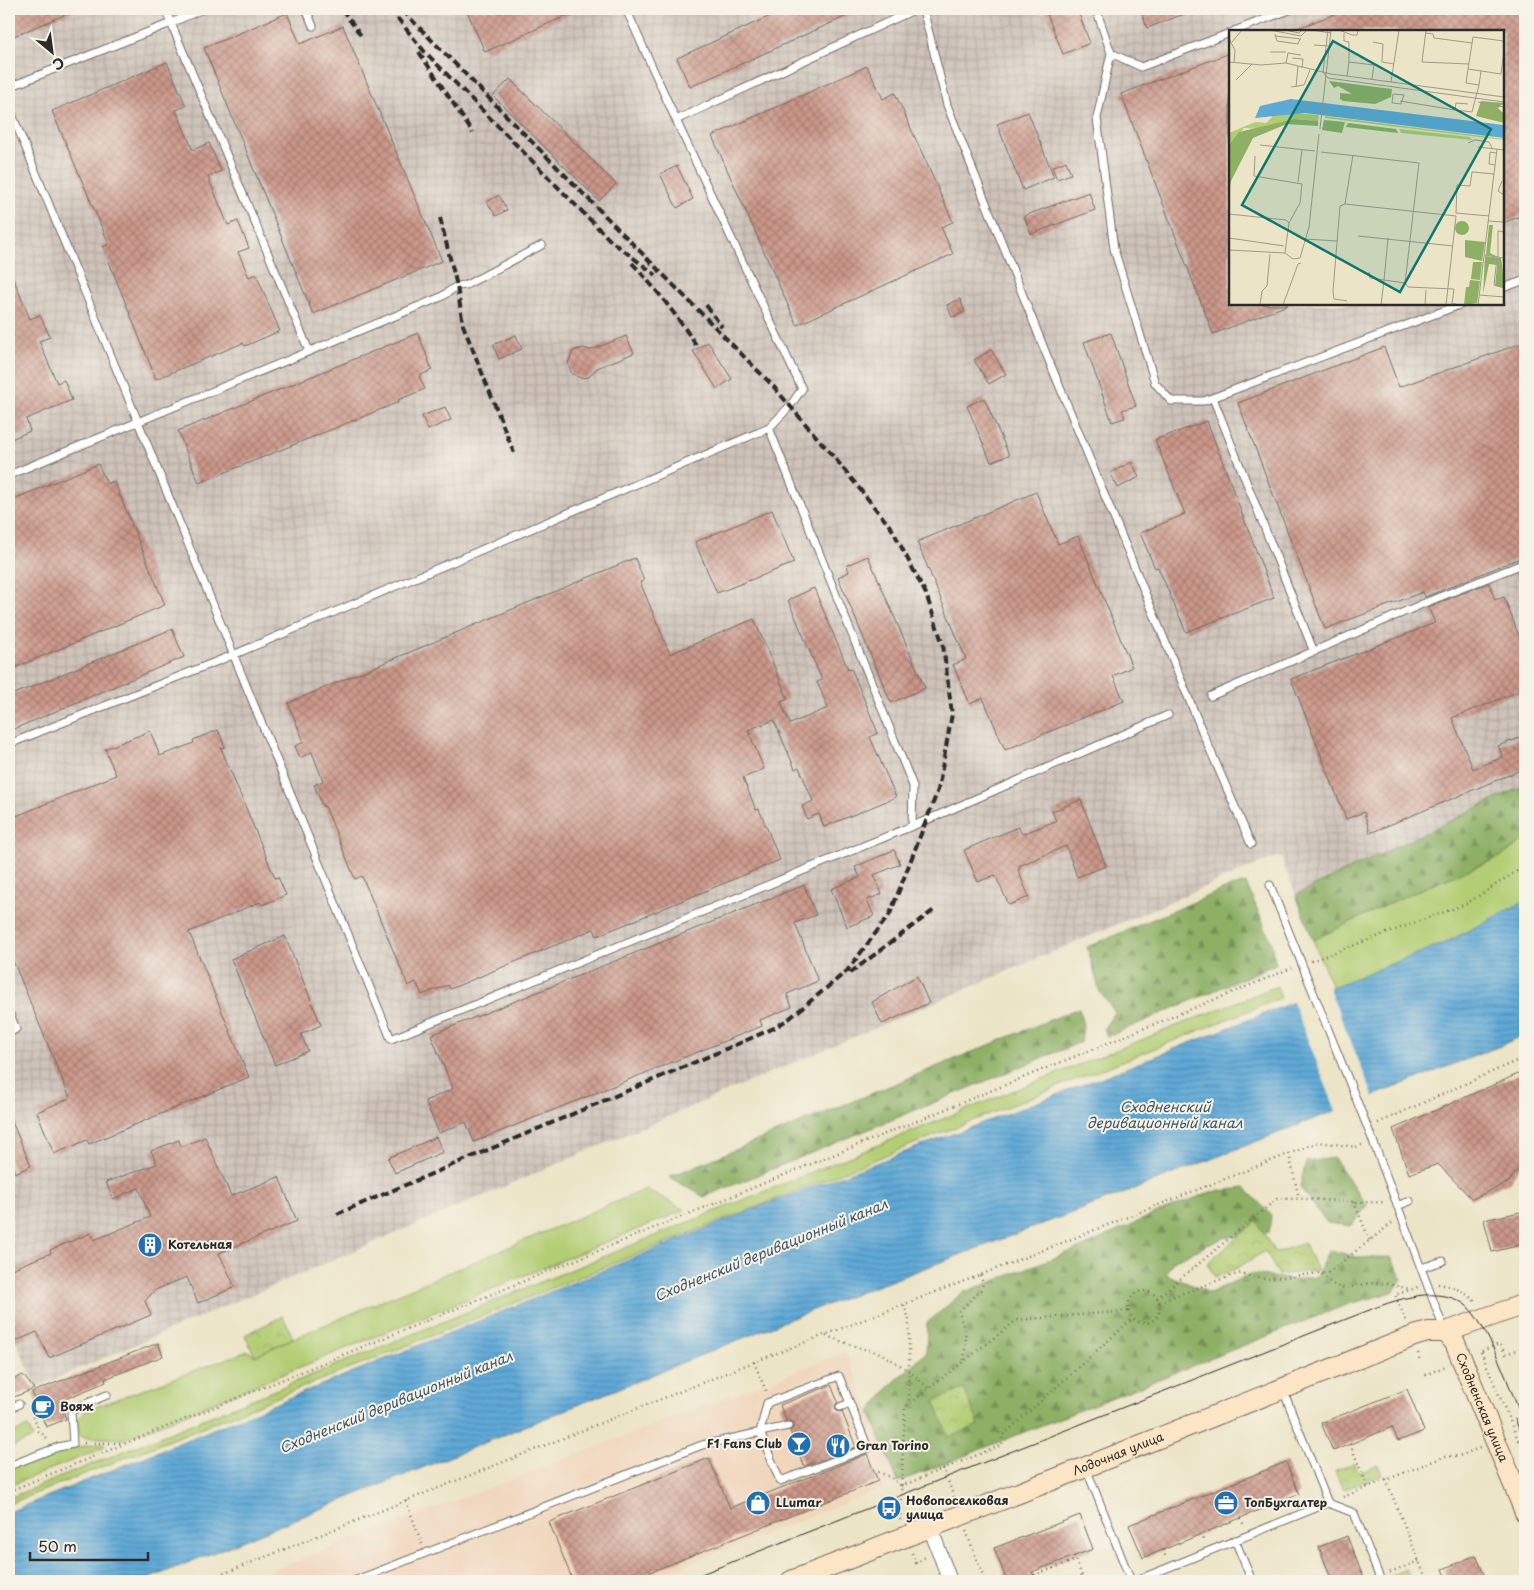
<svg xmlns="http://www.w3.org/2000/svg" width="1534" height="1590" font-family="'Playpen Sans',sans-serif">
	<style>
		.built { fill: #f0d6bc }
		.industrial { fill: url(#industrial-grid); fill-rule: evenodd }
		.grass { fill: #b2cd73; stroke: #6e7c4f }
		.forest { fill: url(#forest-firs); stroke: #5c6e48 }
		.park { fill: url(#park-crowns); stroke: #6e7c4f }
		.water { fill: url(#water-rules); stroke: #456a81 }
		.pier { fill: #ece4c6 }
		.building { fill: url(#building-cross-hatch) }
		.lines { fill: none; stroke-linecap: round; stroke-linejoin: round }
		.lane-casing { stroke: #6f6c61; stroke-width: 9 }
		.street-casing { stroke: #6f6c61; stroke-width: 16 }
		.secondary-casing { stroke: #6f6c61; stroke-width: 22 }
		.path { stroke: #6f6c61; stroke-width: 2.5; stroke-dasharray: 1 4; stroke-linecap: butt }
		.lane { stroke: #fff; stroke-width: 7 }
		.street { stroke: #fff; stroke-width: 14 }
		.secondary { stroke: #fce5c4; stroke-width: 20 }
		.tram { stroke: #2b2b2b; stroke-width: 1 }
		.rail { stroke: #2b2b2b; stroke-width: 4; stroke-dasharray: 8 4; stroke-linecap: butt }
		.lane-bridge-casing { stroke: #6f6c61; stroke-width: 9; stroke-linecap: butt }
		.lane-bridge { stroke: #fff; stroke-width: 7 }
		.labels { text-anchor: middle; stroke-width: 4; stroke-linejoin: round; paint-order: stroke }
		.poi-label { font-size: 12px; font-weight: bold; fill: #2b2b2b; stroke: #f7f3e8; text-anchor: start }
		.street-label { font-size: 12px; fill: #2b2b2b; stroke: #f7f3e8 }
		.water-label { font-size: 14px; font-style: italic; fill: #3d5767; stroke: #f7f3e8 }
		.inset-road { fill: none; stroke: #9f9a88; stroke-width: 1 }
		.view { fill: #0f766e; fill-opacity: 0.15; stroke: #0f766e; stroke-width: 2.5 }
		.inset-edge { fill: none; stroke: #2b2b2b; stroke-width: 2.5 }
	</style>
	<defs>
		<pattern id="industrial-grid" width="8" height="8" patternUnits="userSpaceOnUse" patternTransform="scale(1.25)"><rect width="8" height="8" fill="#cec2b9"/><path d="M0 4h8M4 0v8" fill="none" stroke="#b1a79f"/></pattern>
		<pattern id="forest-firs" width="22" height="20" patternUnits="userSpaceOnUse" patternTransform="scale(1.25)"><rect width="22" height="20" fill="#8db065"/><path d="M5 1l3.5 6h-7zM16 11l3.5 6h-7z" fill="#738f53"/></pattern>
		<pattern id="park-crowns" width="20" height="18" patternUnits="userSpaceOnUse" patternTransform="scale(1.25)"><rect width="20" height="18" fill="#b2cd73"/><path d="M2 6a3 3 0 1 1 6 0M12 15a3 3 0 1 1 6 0" fill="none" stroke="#99b064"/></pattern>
		<pattern id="water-rules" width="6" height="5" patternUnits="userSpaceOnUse" patternTransform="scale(1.25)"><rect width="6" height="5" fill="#5fa9d7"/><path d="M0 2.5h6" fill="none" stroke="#4f8aaf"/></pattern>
		<pattern id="building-cross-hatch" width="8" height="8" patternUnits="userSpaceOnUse" patternTransform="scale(1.25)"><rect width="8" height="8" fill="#cb9789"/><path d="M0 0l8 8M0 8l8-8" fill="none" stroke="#a57b70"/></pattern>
	</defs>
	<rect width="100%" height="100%" fill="#f7f3e8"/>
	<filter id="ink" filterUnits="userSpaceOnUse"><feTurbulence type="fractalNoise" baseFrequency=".02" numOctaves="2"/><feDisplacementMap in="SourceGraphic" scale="10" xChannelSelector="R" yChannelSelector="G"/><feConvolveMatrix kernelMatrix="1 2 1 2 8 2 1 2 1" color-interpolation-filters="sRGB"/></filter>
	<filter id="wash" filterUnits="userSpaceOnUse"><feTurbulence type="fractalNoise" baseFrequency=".0096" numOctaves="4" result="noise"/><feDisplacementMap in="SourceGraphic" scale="20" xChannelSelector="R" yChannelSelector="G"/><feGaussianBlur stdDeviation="1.12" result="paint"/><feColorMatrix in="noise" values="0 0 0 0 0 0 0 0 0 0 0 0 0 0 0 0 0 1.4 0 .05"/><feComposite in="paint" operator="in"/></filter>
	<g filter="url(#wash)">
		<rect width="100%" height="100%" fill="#ece4c6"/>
		<path class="built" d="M846 1352 898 1482 644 1581H244Z"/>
		<path class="industrial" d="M9 9H1525V785L1296 895 1280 856 1258 864 36 1387 9 1323ZM1230 31H1503V304H1230Z"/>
		<path class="grass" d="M1525 839V901L1447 942 1332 987 1313 940 1407 895 1502 856Z
			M1277 986 1281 998 9 1504V1498L945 1118Z
			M646 1189 685 1210 124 1439 82 1437 80 1435 77 1419 87 1410 248 1351 255 1356 294 1338Z
			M28 1427 33 1438 9 1448V1435Z
			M103 1444 105 1447 101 1449 9 1486V1468C40 1457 70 1446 103 1444Z"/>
		<path class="forest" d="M1525 785V839L1502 856 1407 895 1313 940 1296 895Z
			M1246 883 1270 939 1276 964 1107 1037 1104 1028 1115 1012 1100 992 1087 947 1227 888Z
			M1079 1008 1083 1026 1081 1042 704 1197 669 1177Z
			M1334 1158 1367 1206 1351 1226 1327 1223 1300 1187 1306 1162Z
			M1245 1188 1271 1215 1269 1232 1223 1238 1173 1261 1166 1274 1210 1293 1250 1274 1296 1280 1316 1277 1329 1250 1362 1258 1391 1257 1402 1279 1393 1292 1346 1305 898 1482 870 1412 890 1386 926 1353 927 1323 962 1293 1090 1244 1152 1215 1210 1192Z"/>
		<path class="park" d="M1257 1221 1275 1253 1304 1243 1317 1270 1279 1275 1265 1251 1237 1268 1215 1277 1207 1263Z
			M283 1316 293 1338 255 1356 245 1335Z
			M964 1389 979 1425 949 1437 934 1401Z
			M1355 1463 1359 1473 1378 1465 1382 1475 1343 1490 1335 1471Z
			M1406 1569 1411 1581H1390L1388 1577Z"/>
		<path class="water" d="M1525 901V1034L1500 1046 1125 1193 805 1313 143 1581H9V1512L764 1205 1062 1093 1447 942Z"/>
		<path class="pier" d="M1328 986 1374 1098 1337 1113 1292 1000Z"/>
		<g id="blocks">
			<path class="building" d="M9 9H79L9 38Z
				M466 9H581L485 52Z
				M786 9H862L690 87 677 58Z
				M1045 9H1077L1090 43 1063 54Z
				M1140 9H1195V10L1147 28Z
				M1347 9H1525V214L1503 223V31H1291Z
				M287 13 300 44 343 26 442 261 313 314 204 48Z
				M1230 53V304L1288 305 1213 334 1121 94Z
				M167 62 186 106 176 110 193 150 209 143 221 171 208 177 228 225 238 221 249 248 238 252 249 277 256 274 280 331 245 346 243 343 156 379 103 247 109 244 52 111Z
				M867 66 883 99 895 93 953 222 941 227 953 254 797 325 712 136Z
				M510 79 616 184 599 201 493 96Z
				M1028 112 1054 177 1023 190 997 124Z
				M1066 161 1071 174 1057 179 1052 167Z
				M677 166 693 199 677 208 660 174Z
				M1089 192 1095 210 1031 234 1024 216Z
				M499 195 507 210 496 216 487 202Z
				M9 268 30 319 40 315 50 337 39 341 57 383 64 380 72 400 26 419 30 431 9 440Z
				M960 299 965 312 952 317 947 305Z
				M418 333 432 370 419 376 425 389 398 400 399 402 199 483 178 431Z
				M1111 333 1136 406 1122 410 1125 418 1112 422 1084 342Z
				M516 335 522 349 499 359 493 345Z
				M626 336 634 353 597 368 589 377 580 378 571 373 568 363 573 351 583 348 591 350Z
				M708 342 732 379 717 389 693 351Z
				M1525 342V556L1425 597 1423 592 1325 629 1238 403 1384 347 1399 387Z
				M991 350 1006 374 989 384 974 360Z
				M984 398 1009 455 991 462 967 406Z
				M445 407 451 420 428 430 422 416Z
				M1207 421 1274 598 1186 632 1158 567 1155 568 1140 533 1185 514 1155 440Z
				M1132 462 1139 477 1118 488 1110 473Z
				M98 464 107 484 114 481 165 605 9 670V501Z
				M1036 492 1058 544 1078 536 1132 667 1113 676 1124 701 1005 750 983 698 970 704 953 665 966 659 917 542Z
				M772 510 794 563 717 593 695 542Z
				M868 556 925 688 891 703 838 577 849 572 847 565Z
				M635 558 644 581 640 582 670 654 754 619 788 699 781 702 790 724 828 708 817 682 822 680 788 600 814 588 848 669 851 668 878 733 870 737 896 797 824 827 819 814 807 819 802 806 813 801 799 767 795 769 774 720 748 730 764 769 743 778 756 810 759 809 780 860 597 936 594 929 450 989 448 985 422 995 416 982 408 986 362 876 355 879 325 806 323 807 314 785 323 781 312 752 300 758 295 746 304 742 288 703Z
				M1489 583 1495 600 1504 597 1525 651V689L1452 718 1473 769 1503 757 1498 746 1525 736V764L1521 770 1370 833 1364 812 1346 819 1291 679 1435 623 1428 607Z
				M172 629 184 657 9 731V696Z
				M218 730 225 747 221 748 275 878 278 877 286 895 262 905 260 902 189 932 249 1077 89 1144 87 1140 54 1154 37 1112 70 1098 9 951V819L116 775 105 749 150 731 160 756 194 743 193 740Z
				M1081 800 1106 866 1077 877 1066 846 1019 866 1020 869 1018 870 1029 897 1009 905 995 875 978 882 964 850 1018 827 1022 834 1056 821 1052 811Z
				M894 850 900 864 874 875 882 894 867 900 874 916 847 927 831 889 860 877 855 867Z
				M804 885 816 915 795 923 818 981 787 994 792 1007 760 1020 762 1026 474 1142 466 1122 439 1133 425 1101 453 1089 431 1035Z
				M285 936 321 1025 301 1034 308 1051 275 1065 231 959Z
				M917 976 929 1003 882 1024 872 1002Z
				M1525 1071V1160L1509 1182 1472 1199 1438 1164 1409 1174 1393 1129Z
				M9 1115 31 1166 15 1173 9 1158Z
				M205 1137 231 1196 279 1177 297 1221 219 1253 235 1287 198 1303 187 1277 155 1290 145 1301 151 1315 49 1358 37 1332 9 1344V1270L51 1253 50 1250 91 1233 94 1240 150 1217 139 1188 113 1199 106 1182 157 1164 151 1151 179 1140 181 1147Z
				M436 1137 443 1152 395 1173 388 1158Z
				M1525 1211V1244L1492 1252 1484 1220Z
				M158 1343 163 1356 105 1379 106 1382 60 1401 66 1419 46 1427 32 1392Z
				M23 1375 34 1389 9 1399V1381Z
				M831 1385 838 1402 836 1404 835 1408 837 1411 842 1412 856 1447 804 1466 790 1431 793 1428V1424L790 1421H786L780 1405Z
				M1407 1389 1424 1431 1398 1441 1392 1427 1333 1451 1321 1423Z
				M867 1454 878 1481 628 1581H573L549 1522 709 1458 730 1508Z
				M1286 1462 1299 1494 1143 1558 1129 1525Z
				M1080 1515 1093 1549 1032 1572 1036 1581H1007L994 1548Z
				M1347 1536 1360 1569 1365 1581H1332L1319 1547Z
				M1476 1555 1487 1581H1448L1443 1569Z"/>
		</g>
	</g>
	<g filter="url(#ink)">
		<use href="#blocks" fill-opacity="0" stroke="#6f6c61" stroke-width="1"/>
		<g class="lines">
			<defs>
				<path id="lane" d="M203 9 171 23 309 351
					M306 9 313 26
					M923 9 947 105 1045 351 1184 687
					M1096 9 1111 53 1097 118 1114 249 1155 383 1171 401H1204L1462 304
					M1234 31 1292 9
					M1111 53 1141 67 1230 33
					M9 87 171 23 165 9
					M9 107 391 1039 927 820 1168 715
					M676 120 916 9
					M1503 288 1525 280
					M1213 398 1314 652
					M769 428 913 786 912 826
					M9 475 441 297 457 286 466 285 542 245
					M1211 696 1427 602 1525 563
					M1202 731 1251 844
					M9 744 233 655 769 428 790 406 802 389 676 120 626 9
					M1270 885 1373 1141 1444 1329
					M9 1012 16 1029 9 1033
					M1397 1206 1410 1201
					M1421 1268 1443 1261
					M839 1376 868 1448 780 1481 760 1432 767 1403Z
					M840 1407 850 1403
					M9 1409 19 1404
					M9 1466 58 1447 73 1444 71 1412 78 1407 107 1395
					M1086 1468 1131 1581
					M1328 1503 1354 1513 1381 1581
					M1235 1540 1252 1581
					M354 1581 702 1445 788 1426
					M1135 1581 1328 1503 1283 1390"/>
				<path id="street" d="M930 1527 950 1581"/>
				<g id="secondary">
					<path id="s1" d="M1446 1332 1455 1343 1525 1512"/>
					<path id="s2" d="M791 1581 1086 1467 1414 1336 1428 1332H1446L1525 1304"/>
				</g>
			</defs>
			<use href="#lane" class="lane-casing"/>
			<use href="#street" class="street-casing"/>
			<use href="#secondary" class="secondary-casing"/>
			<path class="path" d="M1311 961 1466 904 1525 866
				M1378 1123 1525 1057
				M1289 1154 1299 1198
				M1354 1202 1370 1241
				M1322 1274C1342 1299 1354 1282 1379 1283 1389 1284 1400 1287 1410 1289
				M1438 1284C1454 1286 1467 1292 1477 1304
				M1128 1307a16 16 0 1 1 32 0a16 16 0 1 1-32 0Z
				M1157 1298 1277 1199C1313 1197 1349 1204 1385 1202
				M1159 1302 1233 1275 1242 1273 1250 1276 1266 1279 1329 1272 1392 1223
				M904 1305 909 1319V1404
				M1406 1320 1395 1295 1418 1287
				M826 1336 860 1348 880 1353 908 1370 928 1388
				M1482 1351 1499 1344 1506 1354 1525 1347
				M1481 1352 1518 1440 1525 1437
				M1418 1353 1420 1362
				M964 1360 966 1337 959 1311 981 1290 983 1283 980 1275
				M754 1362 766 1391
				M1425 1375 1446 1366
				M30 1407 39 1431 47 1438
				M84 1443H124
				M1350 1444 1368 1487
				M943 1468 955 1500
				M878 1472 892 1478 901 1486
				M1386 1480 1427 1581
				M901 1486 1002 1445V1436L1132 1319
				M9 1491 1292 968
				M1343 1497 1446 1456H1459L1480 1448
				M406 1501 422 1544
				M1283 1501 1286 1509
				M1241 1518 1244 1526
				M900 1520 905 1407 1017 1320 1128 1311
				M966 1531 985 1581
				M1201 1534 1204 1542
				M1163 1550 1166 1558
				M912 1553 916 1563 927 1556
				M1074 1556 1084 1581
				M1390 1572 1419 1561
				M1034 1575 1076 1560
				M205 1581 754 1362 980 1275 1319 1142 1356 1147 1364 1144"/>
			<use href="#lane" class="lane"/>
			<use href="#street" class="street"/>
			<use href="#secondary" class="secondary"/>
			<path class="tram" d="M1515 1419 1525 1444
				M684 1581 1349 1318C1370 1310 1390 1301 1411 1297 1428 1293 1449 1294 1463 1303 1487 1319 1513 1397 1525 1426"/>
			<path class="rail" d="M342 9 362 37
				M390 9 424 51 611 241 656 275
				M419 52 473 133
				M440 218 457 286 463 325 514 453
				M632 263C657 290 678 317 698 348
				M706 305 722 327
				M850 973 934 910
				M337 1214 740 1043 774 1028 790 1018 847 971 890 914 938 790 952 714 943 645 926 594 892 529 838 462 773 386 401 9"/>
			<defs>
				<path id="lane-bridge" d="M1184 687 1202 731"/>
			</defs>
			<use href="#lane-bridge" class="lane-bridge-casing"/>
			<use href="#lane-bridge" class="lane-bridge"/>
		</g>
	</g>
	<defs>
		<symbol id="building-disc" viewBox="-11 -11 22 22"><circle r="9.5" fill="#1f6fb2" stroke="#f7f3e8"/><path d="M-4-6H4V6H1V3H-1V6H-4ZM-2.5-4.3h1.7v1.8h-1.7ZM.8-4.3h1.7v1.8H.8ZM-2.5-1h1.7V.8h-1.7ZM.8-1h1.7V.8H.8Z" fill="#fff"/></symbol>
		<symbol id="cafe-disc" viewBox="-11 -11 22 22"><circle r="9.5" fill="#1f6fb2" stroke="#f7f3e8"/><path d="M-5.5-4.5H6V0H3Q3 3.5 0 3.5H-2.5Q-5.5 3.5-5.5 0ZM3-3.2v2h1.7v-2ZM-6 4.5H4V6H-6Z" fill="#fff"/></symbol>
		<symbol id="bar-disc" viewBox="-11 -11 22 22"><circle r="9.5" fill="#1f6fb2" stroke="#f7f3e8"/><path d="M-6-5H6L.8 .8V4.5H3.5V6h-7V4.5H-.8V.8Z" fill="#fff"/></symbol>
		<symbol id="restaurant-disc" viewBox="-11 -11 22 22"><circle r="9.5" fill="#1f6fb2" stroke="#f7f3e8"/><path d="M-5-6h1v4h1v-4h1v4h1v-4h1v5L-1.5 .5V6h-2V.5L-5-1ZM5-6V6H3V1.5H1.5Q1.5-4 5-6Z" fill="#fff"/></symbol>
		<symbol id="shop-disc" viewBox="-11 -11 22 22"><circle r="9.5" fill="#1f6fb2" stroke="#f7f3e8"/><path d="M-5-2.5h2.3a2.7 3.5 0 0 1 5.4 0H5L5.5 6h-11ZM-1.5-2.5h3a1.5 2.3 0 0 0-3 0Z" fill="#fff"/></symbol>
		<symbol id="office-disc" viewBox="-11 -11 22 22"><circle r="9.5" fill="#1f6fb2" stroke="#f7f3e8"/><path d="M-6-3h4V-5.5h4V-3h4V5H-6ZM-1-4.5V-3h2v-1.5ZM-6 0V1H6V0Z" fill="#fff"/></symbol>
		<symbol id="bus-disc" viewBox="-11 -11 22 22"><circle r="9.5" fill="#1f6fb2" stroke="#f7f3e8"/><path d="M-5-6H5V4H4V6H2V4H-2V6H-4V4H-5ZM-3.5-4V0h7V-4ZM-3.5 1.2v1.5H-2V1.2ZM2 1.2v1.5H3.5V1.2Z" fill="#fff"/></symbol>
	</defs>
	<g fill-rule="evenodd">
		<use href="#building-disc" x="136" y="1231" width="28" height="28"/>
		<use href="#cafe-disc" x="29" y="1393" width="28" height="28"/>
		<use href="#bar-disc" x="785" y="1430" width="28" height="28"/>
		<use href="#restaurant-disc" x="824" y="1432" width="28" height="28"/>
		<use href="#shop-disc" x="744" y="1489" width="28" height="28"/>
		<use href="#office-disc" x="1212" y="1489" width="28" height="28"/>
		<use href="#bus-disc" x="875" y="1494" width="28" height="28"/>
	</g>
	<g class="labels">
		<g class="poi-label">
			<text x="168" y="1249">Котельная</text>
			<text x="60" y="1411">Вояж</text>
			<text x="782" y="1448" text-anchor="end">F1 Fans Club</text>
			<text x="856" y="1450">Gran Torino</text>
			<text x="906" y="1505">Новопоселковая<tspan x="906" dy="14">улица</tspan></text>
			<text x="776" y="1507">LLumar</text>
			<text x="1244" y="1507">ТопБухгалтер</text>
		</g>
		<g class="street-label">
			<text dy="4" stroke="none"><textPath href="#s1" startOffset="84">Сходненская улица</textPath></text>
			<text dy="4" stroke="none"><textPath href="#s2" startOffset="351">Лодочная улица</textPath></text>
		</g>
		<g class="water-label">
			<text x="1165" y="1112">Сходненский<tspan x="1165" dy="16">деривационный канал</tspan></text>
			<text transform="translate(771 1250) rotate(-22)" y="5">Сходненский деривационный канал</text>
			<text transform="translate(396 1402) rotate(-22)" y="5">Сходненский деривационный канал</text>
		</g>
	</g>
	<g transform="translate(1229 30)">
		<rect width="275" height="275" fill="#ece4c6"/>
		<path d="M64 83 90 85 89 91 65 89 30 99 15 98 0 115V103L26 92 37 93 44 86ZM96 86 275 109V110L96 88ZM170 99 240 107 244 110 172 103Z" fill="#b2cd73"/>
		<path d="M100 51 163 59 162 67 146 74 114 71 111 69V63L123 64 109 56 105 58ZM252 71 275 73 269 78 275 84V93L247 86ZM65 89 89 91V96L58 94 24 108 2 151 0 162V115L10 102ZM95 90 116 92 113 103 93 100ZM119 93 167 99 169 103 117 97ZM226 198a7 7 0 1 1 14 0a7 7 0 1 1-14 0ZM260 195H264L261 223 269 227 257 225ZM236 210 256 212 253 231 236 227ZM256 226 272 228 275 252 274 257 266 256 268 235 260 234 254 264ZM244 232H253L251 250 242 249ZM241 250 251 251 248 273 235 275 237 257H240Z" fill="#8db065"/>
		<path d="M62 69 275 95V108L76 83 26 88 31 76Z" fill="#5fa9d7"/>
		<path class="inset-road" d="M41 0 72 6 78 0M56 0 70 3 73 0M83 0 102 3M99 0 94 42 99 48 275 72M110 0 123 5H128L129 0M197 0 193 32 240 34M115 3V11L120 12V32M196 3 204 4 205 8 243 13M46 4 48 11 69 14 71 9M46 6 72 9M0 9 6 20 5 33M3 12 13 0M144 12 154 14 153 32 165 34M85 15 101 16M41 22H57M63 28 74 29 73 38M0 32 32 35 57 33 102 44 275 67M57 33 59 23 72 25M239 39 244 7 275 11M252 41 250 55 237 53 239 39 272 44 275 20M118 46 120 32 145 35 143 49M7 50 23 34M162 52 170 0M62 57 75 55 81 40M67 57 69 36M164 64 175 65 172 74 163 73ZM171 71 226 80 227 73 239 74M249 72 275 77M227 80 243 82 250 55M91 99 102 0M239 113 246 110 260 112 263 118M31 115 86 121M249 117 275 120M92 122 190 133 176 253 155 250 152 275M26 126 25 146 73 154 71 173 60 193 56 223M266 135 260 134 261 122 267 123M273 151 269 161 275 165M69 152 73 120M116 174 124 125M227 183 228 155 241 156 243 142 265 144M227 183 260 186M0 184 57 190 60 193M259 191 275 192M129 206 224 216M0 208 55 216M76 209 108 211M0 220 56 223 64 229 71 228 80 197 90 104M255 225 275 228M268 227 265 255 275 258M269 227V201L275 202M140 242 141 248 155 250 159 208M176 253 179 257 225 259 223 274H227M250 265 275 267M118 271 105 269 104 261 111 176 116 174 227 186 217 275M31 275 33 261 38 256 41 224M54 275 69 234 72 233M196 275 197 260M249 275 268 119"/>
		<path class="view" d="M104 11 262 99 171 262 13 175Z"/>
		<rect width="275" height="275" class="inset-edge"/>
	</g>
	<rect width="1534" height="1590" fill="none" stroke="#f7f3e8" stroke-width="30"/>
	<g transform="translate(52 52) rotate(151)" stroke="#f7f3e8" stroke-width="4" paint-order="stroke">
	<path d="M0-4L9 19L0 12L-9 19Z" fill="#2b2b2b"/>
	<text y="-8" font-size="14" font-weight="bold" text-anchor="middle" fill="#2b2b2b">С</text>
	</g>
	<path d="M30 1552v8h118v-8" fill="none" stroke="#2b2b2b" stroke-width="2.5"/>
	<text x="38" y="1552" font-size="15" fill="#2b2b2b" stroke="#f7f3e8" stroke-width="4" paint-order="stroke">50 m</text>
</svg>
